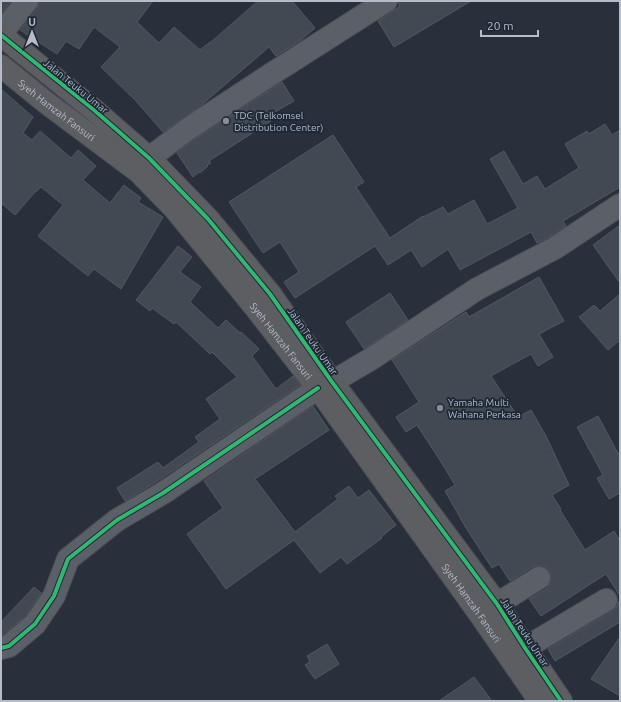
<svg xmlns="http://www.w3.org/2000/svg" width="621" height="702" font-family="Ubuntu,sans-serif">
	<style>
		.building { fill: #434952; stroke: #525862 }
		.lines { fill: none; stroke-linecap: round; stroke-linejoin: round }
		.minor-casing { stroke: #474b53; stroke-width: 24 }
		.highway-casing { stroke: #474d56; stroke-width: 24 }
		.minor { stroke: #5b6068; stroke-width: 22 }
		.highway { stroke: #5c5e62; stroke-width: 22 }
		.cycleway-casing { stroke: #1d2736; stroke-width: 6 }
		.cycleway { stroke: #33b770; stroke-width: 4 }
		.poi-dot { fill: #848c99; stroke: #1d2736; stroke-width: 1.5 }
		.labels { text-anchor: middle; stroke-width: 3.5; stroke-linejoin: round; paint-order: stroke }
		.street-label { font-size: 10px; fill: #b5bdcb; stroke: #1d2736 }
		.poi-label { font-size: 10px; fill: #b5bdcb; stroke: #1d2736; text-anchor: start }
	</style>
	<rect width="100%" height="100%" fill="#2a303b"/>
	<path class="building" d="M1 1H11L1 14Z
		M39 1H153L137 22 159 43 174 27 200 50 210 42H211L258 1H292L315 28 301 40 276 56 269 47 198 108 163 132 136 101 101 67 120 47 94 27 79 49 66 41 57 54 20 30 37 9Z
		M398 1H471L394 47 378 21 400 6 398 3Z
		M282 82 294 101 268 116 271 121 209 161 211 163 207 165 208 166 200 173 199 172 193 177 177 153 195 139Z
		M1 89 33 117 23 133 32 140 40 131 71 158 78 150 96 166 83 180 110 203 124 185 141 198 138 202 163 217 121 289 94 269 88 276 38 236 63 205 41 187 37 191H36L15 215 1 203Z
		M605 124 612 135 620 130V187L563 221 566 226 549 237 537 243 531 232 460 270 448 249 422 267 411 250 388 265 375 246 295 298 284 282 299 272 280 242 263 253 229 202 333 135 364 182 356 187 390 238 423 216V217L443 207 448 214 474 200 487 224 518 208 490 159 504 151 523 184 537 176 545 189 579 168 565 144 587 131 589 134Z
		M620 225V283L593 245Z
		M178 246 192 257 180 272 201 287 190 302 218 328 226 320 240 333 241 332 259 349 252 356 276 389 293 376 300 385 156 482 125 501 117 488 158 462 163 468 199 442 195 437 220 419 206 399 237 377 212 352 210 354 176 322 174 324 152 308 150 311 136 300Z
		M539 277 564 321 539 334 553 357 538 366 531 354 491 376 518 417 531 410 546 436 569 485 552 495 561 509 560 510 585 550 614 531 620 541V596L606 574 541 616 529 599 546 589 550 584 551 578 550 572 545 567 538 566 532 567 510 581 499 564 492 568 466 528 445 491 455 485 441 462 417 425 406 432 396 417 419 402 392 360 466 312 469 317Z
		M390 293 408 320 364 349 346 322Z
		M620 294V340L608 350 579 317 594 305 600 311Z
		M313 406 329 430 255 479 295 532 338 499 335 496 349 486 358 498 369 490 396 525 381 537 382 538 347 564 341 557 320 573 294 540 226 589 187 534 223 508 204 481Z
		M598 416 620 457V493L609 499 597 478 603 475 577 427Z
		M34 587 41 593 26 616 2 635 1 634V622Z
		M620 601V622L555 661 548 649 612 611 617 606 618 602Z
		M620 637V696L591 679Z
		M327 644 339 664 315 679 305 665 310 662 307 656Z
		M474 677 492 701H439Z"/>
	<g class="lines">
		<defs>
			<path id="minor" d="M1 34 27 1
				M149 158 188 129 273 73 386 1
				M332 382 371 359 477 289 555 248 620 205
				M483 616 497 604 539 578
				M1 648 9 646 35 624 54 596 68 559 117 520 163 493 318 388
				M525 648 606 600"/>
			<g id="highway">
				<path d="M1 35 94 110 149 158 208 219 270 294 332 382 497 604 525 648 561 701"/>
				<path id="s1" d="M1 66 48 104 139 172 175 209 255 307 318 388 482 617 540 701"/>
			</g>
		</defs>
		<use href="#minor" class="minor-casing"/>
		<use href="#highway" class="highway-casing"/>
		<use href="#minor" class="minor"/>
		<use href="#highway" class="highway"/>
		<defs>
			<path id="cycleway" d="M1 35 94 110 149 158 208 219 270 294 332 382 497 604 525 648 561 701
				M1 648 9 646 35 624 54 596 68 559 117 520 163 493 318 388"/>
		</defs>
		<use href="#cycleway" class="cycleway-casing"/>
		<use href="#cycleway" class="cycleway"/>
	</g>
	<g class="poi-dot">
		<circle cx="226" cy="121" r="4"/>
		<circle cx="440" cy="408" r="4"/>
	</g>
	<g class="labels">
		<g class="street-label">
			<text transform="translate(76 86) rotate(39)" y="4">Jalan Teuku Umar</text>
			<text dy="4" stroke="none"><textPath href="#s1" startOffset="71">Syeh Hamzah Fansuri</textPath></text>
			<text dy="4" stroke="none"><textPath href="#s1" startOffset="395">Syeh Hamzah Fansuri</textPath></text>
			<text transform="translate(313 341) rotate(55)" y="4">Jalan Teuku Umar</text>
			<text dy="4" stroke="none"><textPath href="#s1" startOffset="719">Syeh Hamzah Fansuri</textPath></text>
			<text transform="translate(525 632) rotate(57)" y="4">Jalan Teuku Umar</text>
		</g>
		<g class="poi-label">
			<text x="234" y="119">TDC (Telkomsel<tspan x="234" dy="12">Distribution Center)</tspan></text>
			<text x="448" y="406">Yamaha Multi<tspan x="448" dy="12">Wahana Perkasa</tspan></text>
		</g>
	</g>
	<rect width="621" height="702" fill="none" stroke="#b5bdcb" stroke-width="4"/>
	<g transform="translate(32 32)" stroke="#1d2736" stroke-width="3" paint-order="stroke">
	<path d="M0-3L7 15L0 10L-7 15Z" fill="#b5bdcb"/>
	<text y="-6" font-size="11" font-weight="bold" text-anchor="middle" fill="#b5bdcb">U</text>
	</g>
	<path d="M481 30v6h57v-6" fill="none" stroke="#b5bdcb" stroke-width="2"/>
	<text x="487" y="30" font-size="12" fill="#b5bdcb" stroke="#1d2736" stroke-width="3" paint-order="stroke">20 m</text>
</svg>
